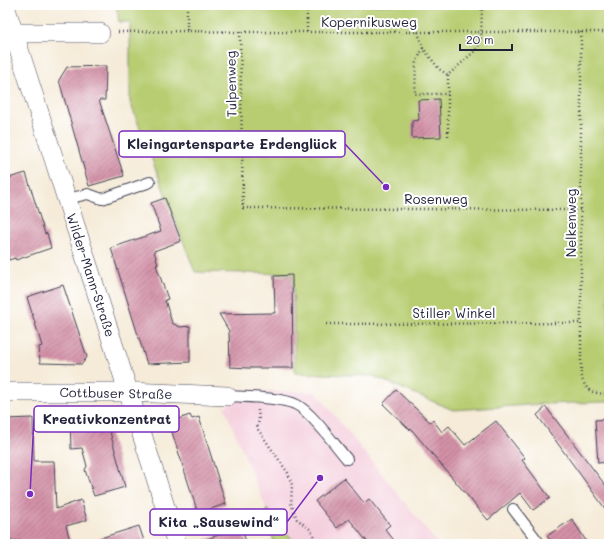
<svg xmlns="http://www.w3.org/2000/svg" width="614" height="549" font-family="Mali,sans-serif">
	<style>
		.built { fill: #f4cfdd }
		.green { fill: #b8cd72; stroke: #6d7856 }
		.building { fill: url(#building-hatch) }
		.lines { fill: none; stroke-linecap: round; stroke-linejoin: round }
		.service-casing { stroke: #424053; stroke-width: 12 }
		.minor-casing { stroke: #424053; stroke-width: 20 }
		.path { stroke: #424053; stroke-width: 2.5; stroke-dasharray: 1 3; stroke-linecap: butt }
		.service { stroke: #fff; stroke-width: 10 }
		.minor { stroke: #fff; stroke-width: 19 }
		.labels { text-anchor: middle; stroke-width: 4; stroke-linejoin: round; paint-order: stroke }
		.street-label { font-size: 13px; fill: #22223b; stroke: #fff }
		.leader { fill: none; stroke: #7b2cbf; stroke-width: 1.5 }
		.callout-dot { fill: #7b2cbf; stroke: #fff; stroke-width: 1.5 }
		.callout { fill: #fff; stroke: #7b2cbf; stroke-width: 1.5 }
		.callout-label { font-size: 14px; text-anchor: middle; font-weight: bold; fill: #22223b }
	</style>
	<defs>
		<pattern id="building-hatch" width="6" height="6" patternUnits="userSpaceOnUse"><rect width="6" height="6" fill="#d391a7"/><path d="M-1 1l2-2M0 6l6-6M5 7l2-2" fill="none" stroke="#ab7689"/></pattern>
	</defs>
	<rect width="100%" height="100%" fill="#fff"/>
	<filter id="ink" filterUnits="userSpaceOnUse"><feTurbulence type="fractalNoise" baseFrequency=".025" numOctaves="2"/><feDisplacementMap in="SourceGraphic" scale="8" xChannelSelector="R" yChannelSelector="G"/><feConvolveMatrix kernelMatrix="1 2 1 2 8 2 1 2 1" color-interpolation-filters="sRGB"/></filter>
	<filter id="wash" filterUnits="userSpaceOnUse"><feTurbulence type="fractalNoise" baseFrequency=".012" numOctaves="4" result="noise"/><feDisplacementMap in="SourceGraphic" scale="16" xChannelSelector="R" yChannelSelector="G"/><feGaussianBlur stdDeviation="0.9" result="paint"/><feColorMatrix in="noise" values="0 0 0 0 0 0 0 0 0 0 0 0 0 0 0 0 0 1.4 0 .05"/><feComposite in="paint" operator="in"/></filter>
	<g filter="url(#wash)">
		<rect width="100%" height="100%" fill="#f5ebd8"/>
		<path class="built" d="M227 390 316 392 438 544H296L266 508 224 406H228Z"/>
		<path class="green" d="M116 5H609L608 402 544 404 453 410 373 376 295 373 293 274 195 272 130 102V22H119Z
			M266 508 296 544H273L274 543Z"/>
		<g id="blocks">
			<path class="building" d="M106 66 105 100H99L124 176 89 186 59 80 67 67Z
				M439 99 441 137 412 138V121L419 120 418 100Z
				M26 173 45 234 47 233 51 248 16 260 15 258 9 260 5 246V179Z
				M165 198 181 241 154 251 158 265H156L168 299 165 300 172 323 180 327 190 326V362L147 364 111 248 161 231 151 203Z
				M292 275 293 368H248L230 367 229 331 219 314 275 313 274 276Z
				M63 285 87 357 82 364 40 363 39 347 42 346 27 297Z
				M396 390 430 422 433 420 442 432 449 426 465 445 496 421 525 458 522 460 550 498 533 510 520 493 488 520 411 429 410 430 383 404Z
				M546 407 609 490V514L537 415Z
				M190 415 192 419 199 417 226 504 198 513 170 426 177 424 175 420Z
				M101 416 107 421 125 487 94 496 85 470 87 466 82 448 71 449 70 417Z
				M33 418 34 461H54L56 509 81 500 87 520 66 526 71 544H44L43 540 5 541V419Z
				M609 419V462L598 463 595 420Z
				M344 478 364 503 369 499 390 525 385 529 397 544H369L349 519 337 528 315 501Z
				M572 519 588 544H553L547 536Z
				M139 526 145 544H91V541Z
				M241 527 247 544H200L199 542Z"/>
		</g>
	</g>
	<g filter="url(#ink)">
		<use href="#blocks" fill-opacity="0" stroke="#424053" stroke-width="1"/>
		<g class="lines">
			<defs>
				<path id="service" d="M67 199 88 194 102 199 150 182
					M227 396C245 397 282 397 297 405 312 413 335 445 347 459
					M513 509 540 544"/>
				<path id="minor" d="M5 6 177 544
					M5 33H100
					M5 392H129L227 396"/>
			</defs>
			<use href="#service" class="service-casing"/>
			<use href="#minor" class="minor-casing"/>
			<path class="path" d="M187 5V31
				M118 32 187 31 240 32H609
				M240 32 243 208 581 210
				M307 32V5
				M418 32 423 48 439 69 448 75 476 50 481 40 482 5
				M581 32V376C587 393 592 393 609 394
				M423 48 416 63 415 94H448
				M448 75V136
				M326 324 582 323
				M258 410 259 420 257 428 288 473 292 485 291 503 297 519 311 530 317 544"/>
			<use href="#service" class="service"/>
			<use href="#minor" class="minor"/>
		</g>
	</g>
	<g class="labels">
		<g class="street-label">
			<text x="369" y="27">Kopernikusweg</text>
			<text transform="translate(231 84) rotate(-91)" y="5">Tulpenweg</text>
			<text x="436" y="204">Rosenweg</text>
			<text transform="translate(571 223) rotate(-90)" y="5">Nelkenweg</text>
			<text transform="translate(91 275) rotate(72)" y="5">Wilder-Mann-Straße</text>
			<text x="454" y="318">Stiller Winkel</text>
			<text transform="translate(116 393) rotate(1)" y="5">Cottbuser Straße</text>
		</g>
	</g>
	<path class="leader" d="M386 187L345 144M30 494L34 419M320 478L287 522"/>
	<g class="callout-dot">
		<circle cx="386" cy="187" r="4"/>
		<circle cx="30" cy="494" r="4"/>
		<circle cx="320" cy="478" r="4"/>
	</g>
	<g class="callout">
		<rect x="119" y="131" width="226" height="26" rx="4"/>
		<rect x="34" y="406" width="145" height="26" rx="4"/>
		<rect x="150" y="509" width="137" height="26" rx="4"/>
	</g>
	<g class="callout-label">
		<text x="232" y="149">Kleingartensparte Erdenglück</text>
		<text x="107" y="424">Kreativkonzentrat</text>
		<text x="219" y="527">Kita „Sausewind“</text>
	</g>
	<rect width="614" height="549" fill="none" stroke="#fff" stroke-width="20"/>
	<path d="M460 44v6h52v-6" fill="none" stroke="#22223b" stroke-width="2"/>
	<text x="466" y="44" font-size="12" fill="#22223b" stroke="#ffffff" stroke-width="3" paint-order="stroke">20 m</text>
</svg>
